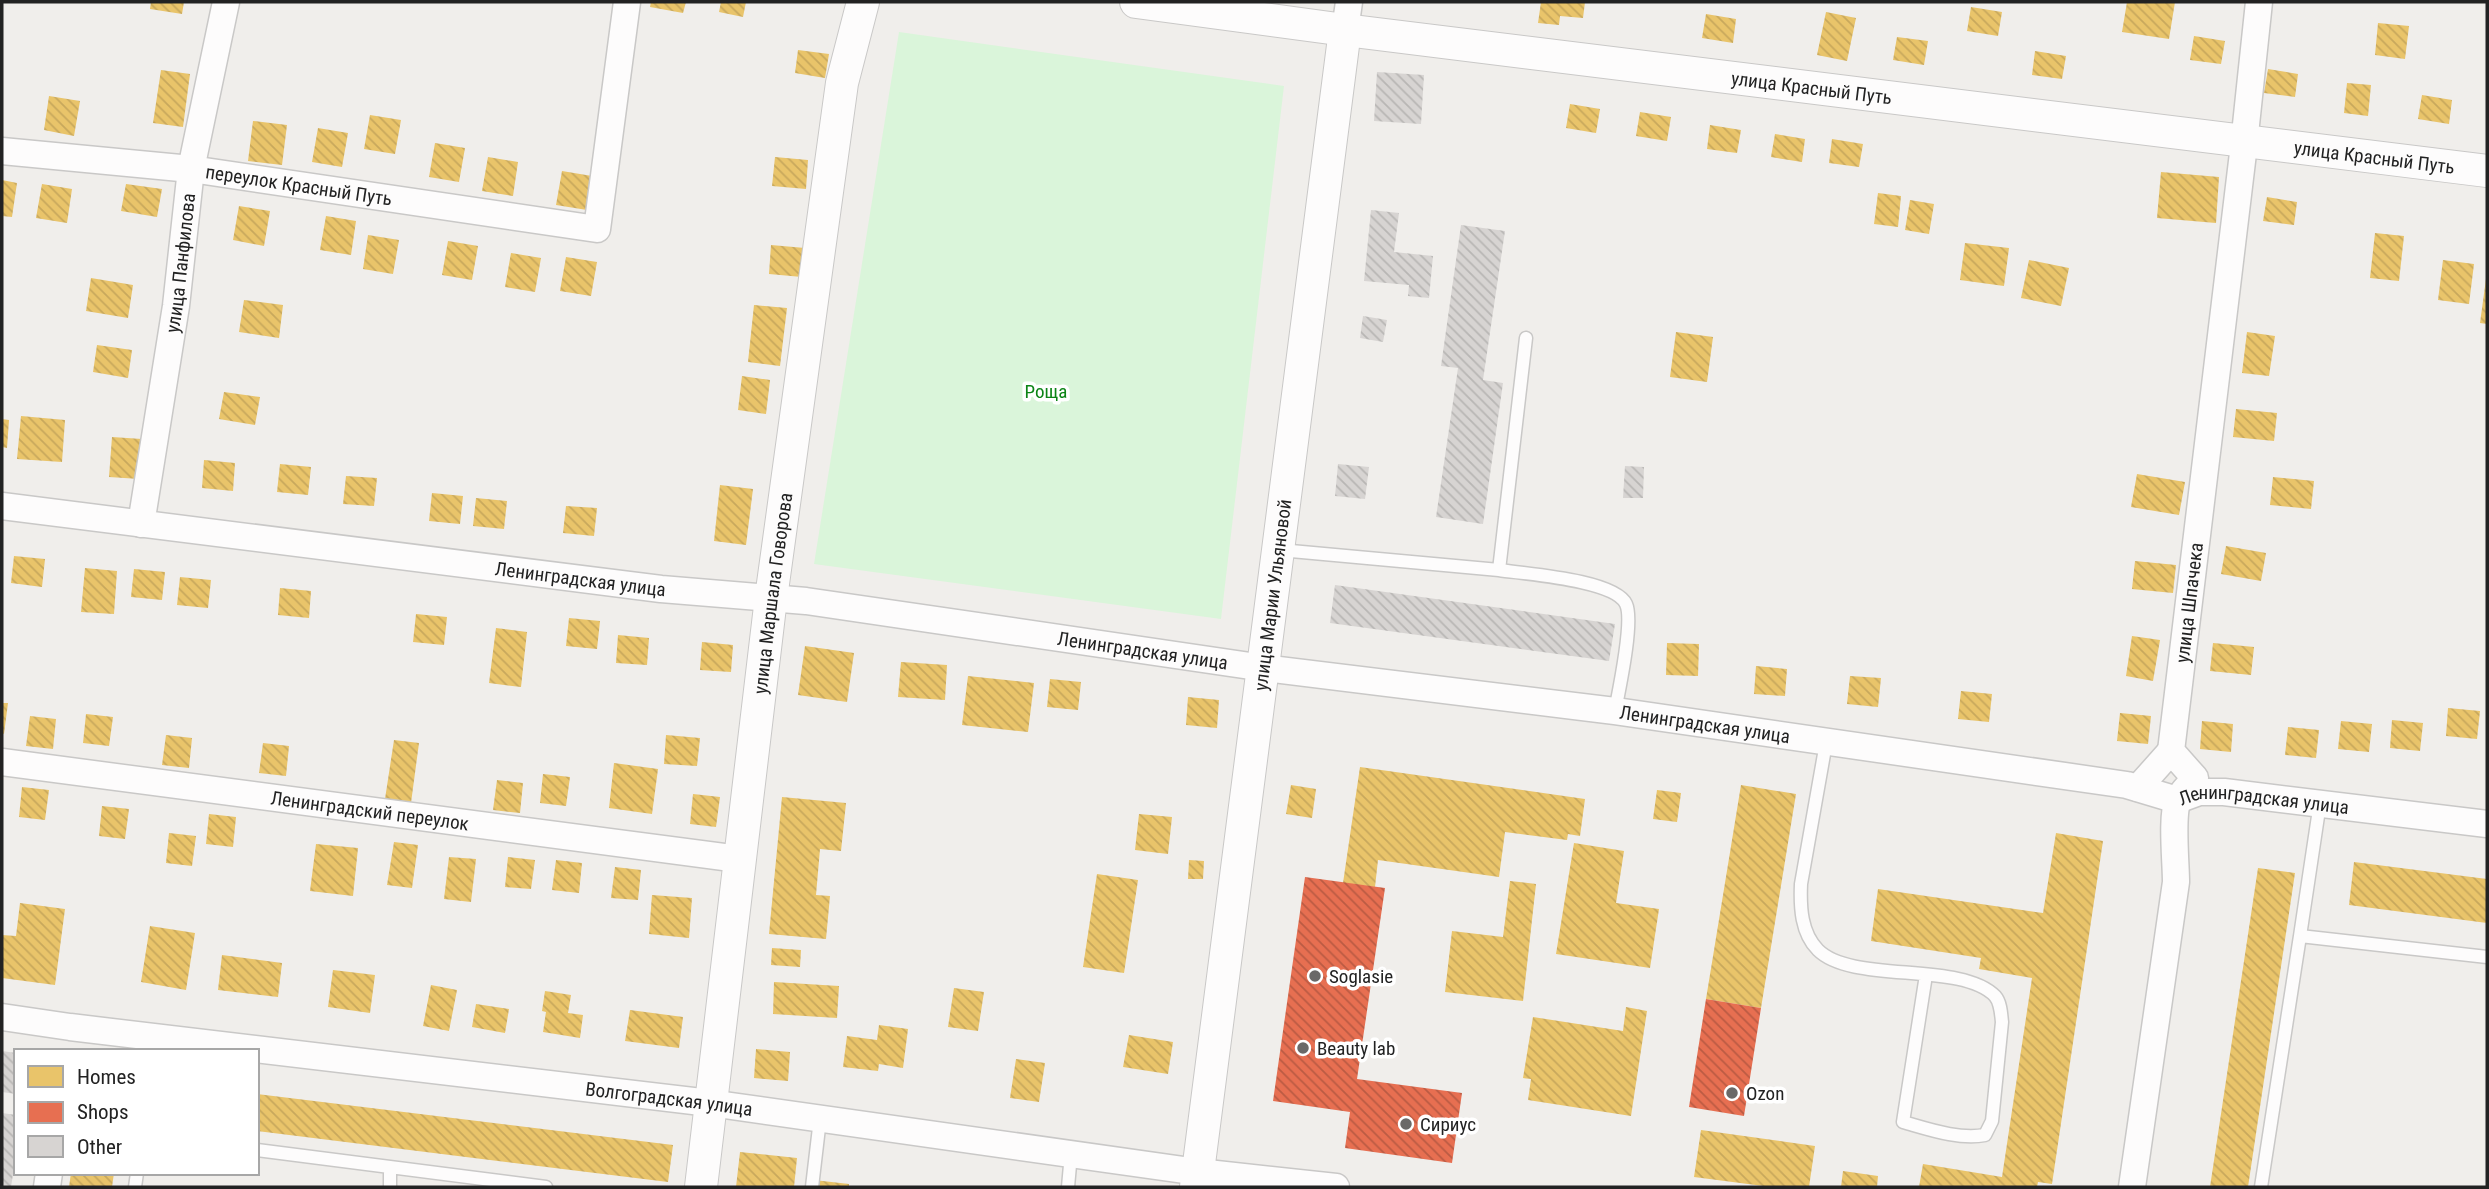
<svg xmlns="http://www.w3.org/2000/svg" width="2489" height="1189" font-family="'Roboto Condensed',sans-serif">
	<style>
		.park { fill: #daf5da }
		.homes { fill: url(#homes-back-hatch) }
		.shops { fill: url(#shops-back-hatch) }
		.building { fill: url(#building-back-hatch) }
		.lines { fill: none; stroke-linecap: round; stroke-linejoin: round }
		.service-casing { stroke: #c9c8c7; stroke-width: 15 }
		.minor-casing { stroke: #c9c8c7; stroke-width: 29 }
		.tertiary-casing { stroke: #c9c8c7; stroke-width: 34 }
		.service { stroke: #fdfcfc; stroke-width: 12 }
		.minor { stroke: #fdfcfc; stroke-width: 26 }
		.tertiary { stroke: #fdfcfc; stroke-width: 32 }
		.poi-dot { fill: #6a6968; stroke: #fff; stroke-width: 2.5 }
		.labels { text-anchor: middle; stroke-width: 7; stroke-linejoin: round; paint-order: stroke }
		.street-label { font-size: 19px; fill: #222; stroke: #fff }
		.park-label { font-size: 19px; fill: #0c8416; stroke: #fff }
		.poi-label { font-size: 19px; fill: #222; stroke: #fff; text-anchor: start }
	</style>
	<defs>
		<pattern id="homes-back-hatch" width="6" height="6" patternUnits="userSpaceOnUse" patternTransform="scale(1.75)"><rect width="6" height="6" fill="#e9c46a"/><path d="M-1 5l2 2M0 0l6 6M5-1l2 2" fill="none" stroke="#c8a85c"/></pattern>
		<pattern id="shops-back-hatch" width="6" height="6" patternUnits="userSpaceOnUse" patternTransform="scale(1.75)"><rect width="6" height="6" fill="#e76f51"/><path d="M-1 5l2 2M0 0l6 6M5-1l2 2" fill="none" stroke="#bb5b43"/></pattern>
		<pattern id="building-back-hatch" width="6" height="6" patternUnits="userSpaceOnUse" patternTransform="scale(1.75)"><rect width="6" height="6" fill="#d7d4d2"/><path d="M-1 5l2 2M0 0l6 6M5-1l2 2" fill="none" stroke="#b8b6b4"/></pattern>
	</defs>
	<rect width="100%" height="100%" fill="#f0eeeb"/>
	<path class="park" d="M899 32 1284 86 1221 619 814 564Z"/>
	<path class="homes" d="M151 2H184L182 14 150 9Z
		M651 2H686L683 13 650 7Z
		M721 2H746L743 17 719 12Z
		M1541 2H1585L1583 18 1560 16 1559 25 1538 23Z
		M2127 2H2175L2169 39 2122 32Z
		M1971 7 2002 12 1998 36 1967 31Z
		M1826 12 1856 18 1847 61 1817 55Z
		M1706 14 1736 19 1733 43 1702 38Z
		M2378 23 2409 26 2405 59 2375 55Z
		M2194 36 2225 41 2221 64 2190 60Z
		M1897 37 1928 41 1924 65 1893 60Z
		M798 50 829 54 825 78 795 73Z
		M2035 51 2066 56 2062 79 2032 75Z
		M2268 69 2298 74 2295 97 2264 93Z
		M161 70 190 74 183 127 153 123Z
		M2347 83 2371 85 2368 116 2344 113Z
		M2422 95 2452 100 2449 124 2418 119Z
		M49 96 80 101 74 136 44 130Z
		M1570 104 1600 109 1596 133 1566 128Z
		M1640 112 1671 117 1667 141 1636 136Z
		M370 115 401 120 395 154 364 149Z
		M253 121 287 125 282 165 248 161Z
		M1710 125 1741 130 1737 153 1707 149Z
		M318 128 348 133 342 167 312 162Z
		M1775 134 1805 139 1802 162 1771 157Z
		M1832 139 1863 144 1859 167 1829 163Z
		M435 143 465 148 459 182 429 177Z
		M488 157 518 162 513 196 482 191Z
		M775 157 808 160 806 189 772 186Z
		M562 171 592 176 587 210 556 205Z
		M2161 172 2219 177 2216 223 2157 218Z
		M2 180 17 183 12 217 2 216Z
		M42 184 72 189 67 223 36 218Z
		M126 184 162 189 157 217 121 211Z
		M1878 193 1901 196 1898 227 1874 224Z
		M2267 197 2297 202 2294 225 2263 221Z
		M1910 200 1934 204 1929 234 1905 230Z
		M239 206 270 211 264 246 233 240Z
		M326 216 356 221 351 255 320 250Z
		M2375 233 2404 236 2399 281 2370 278Z
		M368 235 399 240 393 274 363 269Z
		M448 241 478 246 472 280 442 275Z
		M1965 243 2009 248 2004 286 1960 280Z
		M771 245 805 248 802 277 769 274Z
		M511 253 541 258 535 292 505 287Z
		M566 257 597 262 591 296 560 291Z
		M2029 260 2069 268 2061 306 2021 298Z
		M2443 260 2474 264 2469 304 2438 300Z
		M91 278 133 285 128 318 86 311Z
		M2486 279H2487V324L2480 323Z
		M244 300 283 305 279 338 239 332Z
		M754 305 787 308 780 366 748 362Z
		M1676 332 1713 337 1707 382 1670 377Z
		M2247 332 2275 336 2269 376 2242 373Z
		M97 345 132 350 128 378 93 372Z
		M742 376 770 380 766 414 738 410Z
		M224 392 260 397 255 425 219 419Z
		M2236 409 2277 413 2274 441 2233 437Z
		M21 416 65 420 62 462 17 459Z
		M2 419 9 420 7 448 2 447Z
		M112 437 142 439 139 479 109 477Z
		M204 460 235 463 233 491 202 488Z
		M280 464 311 467 308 495 277 492Z
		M2137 474 2185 482 2179 515 2131 507Z
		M346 476 377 478 374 506 343 504Z
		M2273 477 2314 481 2311 509 2270 505Z
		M720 485 753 489 746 545 714 541Z
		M432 493 463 496 460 524 429 521Z
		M476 498 507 501 504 529 473 526Z
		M566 506 597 508 594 536 563 533Z
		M2226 546 2266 553 2261 581 2221 574Z
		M14 556 45 559 42 587 11 583Z
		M2135 561 2176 565 2173 593 2132 589Z
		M85 568 117 571 114 614 81 612Z
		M134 569 165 572 162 600 131 597Z
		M180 577 211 580 208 608 177 605Z
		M280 588 311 591 309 618 278 615Z
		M416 614 447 617 444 645 413 642Z
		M569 618 600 621 597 649 566 646Z
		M496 628 527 632 521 687 489 683Z
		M618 635 649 638 647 665 616 663Z
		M2132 636 2160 640 2153 681 2126 676Z
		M702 642 733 645 731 672 700 670Z
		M1667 643 1699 644 1698 676 1666 675Z
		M2213 643 2254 647 2251 675 2210 671Z
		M805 646 854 653 847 702 798 695Z
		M901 662 947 665 945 700 898 697Z
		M1756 666 1787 669 1785 696 1754 694Z
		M968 676 1034 683 1028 732 962 725Z
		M1850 676 1881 678 1878 707 1847 704Z
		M1050 679 1081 682 1078 710 1047 707Z
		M1961 691 1992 694 1989 722 1958 719Z
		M1188 697 1219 700 1217 728 1186 725Z
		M2 703H8L4 734 2 733Z
		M2448 708 2480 711 2477 739 2446 736Z
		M2120 713 2151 716 2148 744 2117 741Z
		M86 714 113 717 109 746 83 743Z
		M30 716 56 719 53 749 26 746Z
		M2392 720 2423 723 2420 751 2390 748Z
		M2202 721 2233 724 2231 752 2200 749Z
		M2341 721 2372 724 2369 752 2338 749Z
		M2288 727 2319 730 2316 758 2285 755Z
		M166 735 192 738 189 768 162 765Z
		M666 735 700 738 697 766 664 764Z
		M394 740 419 743 411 803 385 799Z
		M263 743 289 746 286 776 259 773Z
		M614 763 658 769 652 814 609 808Z
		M1360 767 1585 799 1580 836 1568 834 1567 840 1505 832 1499 877 1378 860 1375 887 1343 883Z
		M543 774 570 777 566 806 540 803Z
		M497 780 523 783 520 813 493 810Z
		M1291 785 1316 789 1312 818 1286 814Z
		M1741 785 1796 794 1761 1008 1706 999Z
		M22 787 49 790 45 820 19 817Z
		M1657 790 1681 793 1677 822 1653 819Z
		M693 794 720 797 716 827 690 824Z
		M782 797 846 803 841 851 820 849 816 895 830 896 826 939 769 934Z
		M102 806 129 809 125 839 99 836Z
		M209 814 236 817 233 847 206 844Z
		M1139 814 1172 817 1168 854 1135 850Z
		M169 833 196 836 192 866 166 863Z
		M2056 833 2103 841 2052 1184 2038 1182 2037 1187H1919L1923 1164 2002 1177 2032 978 1979 969 1981 958 1871 941 1878 889 2043 913Z
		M394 842 418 845 412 888 387 885Z
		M1574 843 1624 851 1616 903 1659 909 1650 968 1556 954Z
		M316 844 358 848 353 896 310 891Z
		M449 857 476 859 471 902 444 899Z
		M508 857 535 860 531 889 505 887Z
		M556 860 582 863 579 893 552 890Z
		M1189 860 1204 861 1203 879H1188Z
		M2354 862 2487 879V923L2349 905Z
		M615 867 641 870 638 900 611 898Z
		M2258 868 2295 873 2248 1187H2210Z
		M1097 874 1138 880 1124 973 1083 967Z
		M1510 881 1536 884 1523 1001 1445 992 1452 931 1503 937Z
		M652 895 692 898 689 938 649 934Z
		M20 903 65 909 55 985 2 978V935L16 936Z
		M150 926 195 933 186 990 141 982Z
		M772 948 801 950 800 967 771 965Z
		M222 955 282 963 278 997 218 990Z
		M333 970 375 975 370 1013 328 1007Z
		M774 982 839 986 837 1018 773 1014Z
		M431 985 457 990 449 1031 423 1026Z
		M954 988 984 992 978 1031 948 1027Z
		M545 991 571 995 568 1013 583 1015 580 1038 543 1032 546 1012 542 1011Z
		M476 1004 509 1009 505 1033 472 1027Z
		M1626 1007 1647 1011 1631 1116 1528 1100 1531 1079 1523 1078 1533 1017 1623 1031Z
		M630 1010 683 1017 679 1048 625 1041Z
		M879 1025 908 1029 903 1068 879 1064 878 1071 843 1067 847 1036 877 1040Z
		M1129 1035 1173 1042 1168 1074 1123 1067Z
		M756 1049 790 1052 788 1081 754 1078Z
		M1016 1059 1045 1063 1039 1102 1010 1098Z
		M257 1094 673 1145 668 1182 257 1131Z
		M1701 1130 1815 1146 1809 1187H1771L1694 1177Z
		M740 1152 797 1158 794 1187H736Z
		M1843 1171 1878 1176 1877 1187H1841Z
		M71 1173H114L112 1187H69Z
		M814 1180 849 1184V1187H813Z"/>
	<path class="shops" d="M1305 877 1385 888 1357 1079 1462 1093 1452 1163 1345 1148 1350 1112 1273 1101Z
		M1706 999 1761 1008 1744 1116 1689 1107Z"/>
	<path class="building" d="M1377 72 1424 75 1421 124 1374 121Z
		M1371 210 1399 213 1394 252 1433 256 1429 298 1408 296 1409 285 1364 281Z
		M1461 225 1505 231 1483 380 1503 383 1483 524 1436 517 1458 368 1441 366Z
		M1363 316 1387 320 1383 342 1360 338Z
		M1338 464 1369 467 1365 499 1335 496Z
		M1625 466 1644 467 1643 498H1623Z
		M1335 585 1615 624 1609 661 1330 623Z
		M2 1051 16 1053V1094L2 1092Z
		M2 1113 16 1115V1155L11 1187H2Z"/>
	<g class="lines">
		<defs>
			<path id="service" d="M1526 338 1499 570C1526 574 1615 580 1626 604 1634 621 1619 690 1615 711
				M1280 550 1499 570
				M1826 743 1801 884C1800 907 1801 933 1818 950 1852 984 1961 961 1995 996 2001 1003 2001 1014 2002 1022L1992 1121 1985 1135C1959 1140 1928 1129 1903 1122L1926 975
				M2320 803 2300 936 2487 957
				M257 1150 546 1187
				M135 1187 137 1173
				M390 1187V1168
				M812 1187 820 1119
				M1068 1187 1071 1154
				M2261 1187 2300 936"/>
			<g id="minor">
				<path d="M1345 30 1349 2"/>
				<path id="s1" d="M2 151 191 169 597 229 627 2"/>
				<path id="s2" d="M2 506 661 589 806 601 1264 668 1615 711 2127 785 2177 800 2199 792H2224L2487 824"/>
				<path id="s3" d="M141 524 176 306 191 169 226 2"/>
				<path id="s4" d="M2 762 739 859"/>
				<path d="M2138 788 2171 751"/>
				<path id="s5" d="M2 1017 70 1027 710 1103 1198 1172 1336 1187"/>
				<path d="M47 1187 49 1173"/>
				<path id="s6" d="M2132 1187 2176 882C2176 863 2171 815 2178 800 2181 792 2190 785 2195 778L2171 751 2243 153 2259 2"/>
			</g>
			<g id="tertiary">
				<path id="s7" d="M1136 2 1345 30 2487 171"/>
				<path id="s8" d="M701 1187 771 598 842 83 863 2"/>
				<path id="s9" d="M1196 1187 1345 30"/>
			</g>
		</defs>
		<use href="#service" class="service-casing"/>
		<use href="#minor" class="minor-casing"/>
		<use href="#tertiary" class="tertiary-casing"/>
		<use href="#service" class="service"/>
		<use href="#minor" class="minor"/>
		<use href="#tertiary" class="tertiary"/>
	</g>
	<g class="poi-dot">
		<circle cx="1315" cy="976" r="7"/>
		<circle cx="1303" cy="1048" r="7"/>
		<circle cx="1732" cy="1093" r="7"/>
		<circle cx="1406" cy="1124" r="7"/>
	</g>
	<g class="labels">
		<g class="street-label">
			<text dy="7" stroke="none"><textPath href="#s7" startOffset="681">улица Красный Путь</textPath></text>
			<text dy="7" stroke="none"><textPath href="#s7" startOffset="1248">улица Красный Путь</textPath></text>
			<text dy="7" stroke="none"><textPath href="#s1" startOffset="299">переулок Красный Путь</textPath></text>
			<text dy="7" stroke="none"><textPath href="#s3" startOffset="264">улица Панфилова</textPath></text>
			<text dy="7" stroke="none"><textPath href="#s2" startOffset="583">Ленинградская улица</textPath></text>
			<text dy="7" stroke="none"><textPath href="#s8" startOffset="598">улица Маршала Говорова</textPath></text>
			<text dy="7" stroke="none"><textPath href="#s9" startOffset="597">улица Марии Ульяновой</textPath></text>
			<text dy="7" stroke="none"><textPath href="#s6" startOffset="604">улица Шпачека</textPath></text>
			<text dy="7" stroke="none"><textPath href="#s2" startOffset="1150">Ленинградская улица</textPath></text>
			<text dy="7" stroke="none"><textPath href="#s2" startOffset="1717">Ленинградская улица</textPath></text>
			<text dy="7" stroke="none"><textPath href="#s2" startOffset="2284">Ленинградская улица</textPath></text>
			<text dy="7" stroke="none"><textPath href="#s4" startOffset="371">Ленинградский переулок</textPath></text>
			<text dy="7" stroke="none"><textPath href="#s5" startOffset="672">Волгоградская улица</textPath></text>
		</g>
		<g class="park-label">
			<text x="1046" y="398">Роща</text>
		</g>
		<g class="poi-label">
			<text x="1329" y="983">Soglasie</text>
			<text x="1317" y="1055">Beauty lab</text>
			<text x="1746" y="1100">Ozon</text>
			<text x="1420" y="1131">Сириус</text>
		</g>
	</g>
	<rect width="2489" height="1189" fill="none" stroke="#222222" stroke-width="7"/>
	<rect x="14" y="1049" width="245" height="126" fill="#ffffff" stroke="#a7a7a7" stroke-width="2"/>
	<rect x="28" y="1066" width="35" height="21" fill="#e9c46a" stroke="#a7a7a7" stroke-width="2"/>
	<text x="77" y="1084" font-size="21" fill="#222222">Homes</text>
	<rect x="28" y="1102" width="35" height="21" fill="#e76f51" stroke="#a7a7a7" stroke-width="2"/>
	<text x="77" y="1119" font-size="21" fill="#222222">Shops</text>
	<rect x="28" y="1136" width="35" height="21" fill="#d7d4d2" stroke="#a7a7a7" stroke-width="2"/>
	<text x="77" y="1154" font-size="21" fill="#222222">Other</text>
</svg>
